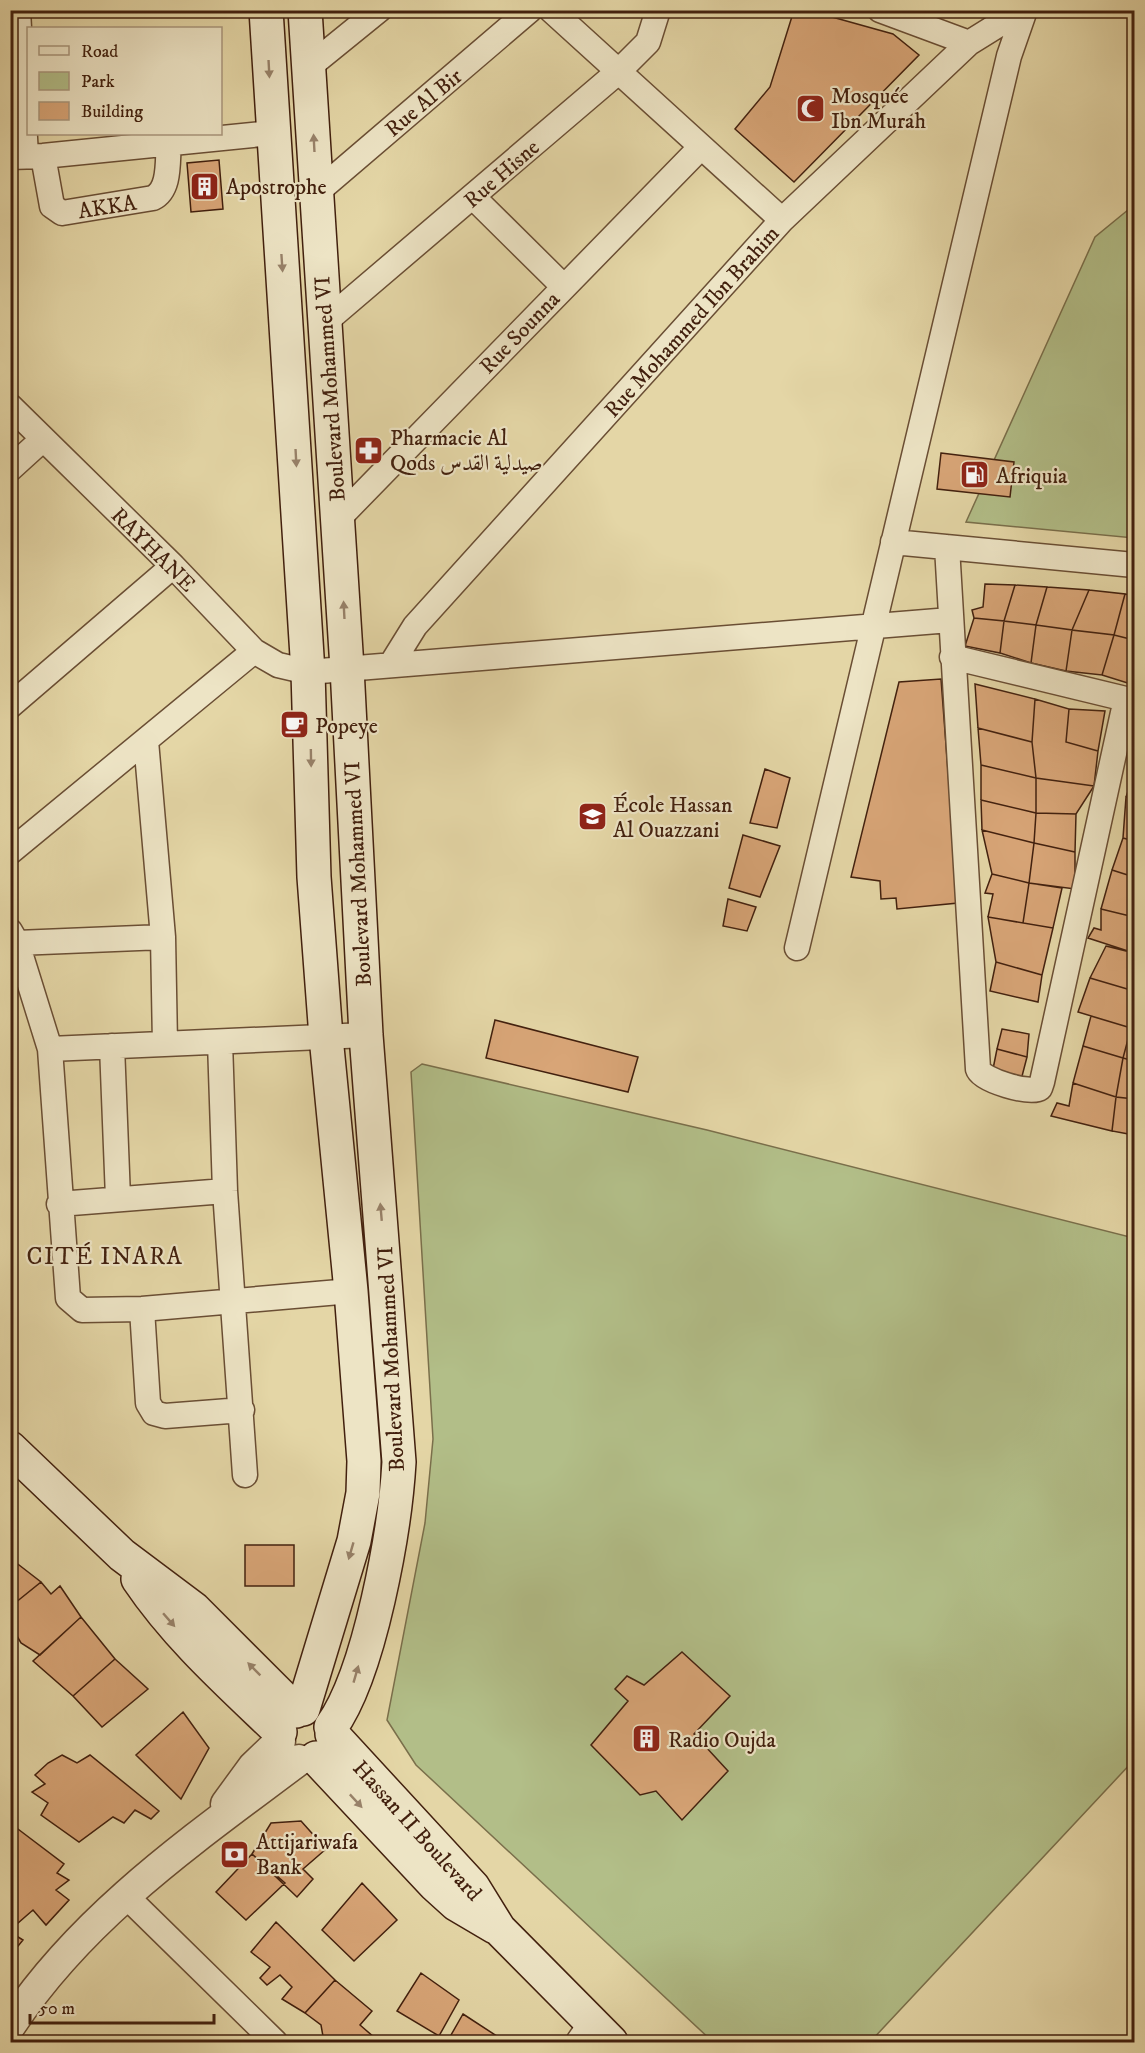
<svg xmlns="http://www.w3.org/2000/svg" width="1145" height="2053" font-family="'IM FELL DW Pica',Amiri,serif">
	<style>
		.green { fill: #b2be88; stroke: #7a6f4b; stroke-width: 1.5 }
		.building { fill: #d8a577; stroke: #42200e; stroke-width: 1.5 }
		.lines { fill: none; stroke-linecap: round; stroke-linejoin: round }
		.minor-casing { stroke: #6a4e34; stroke-width: 27 }
		.tertiary-casing { stroke: #6a4e34; stroke-width: 33 }
		.secondary-casing { stroke: #42200e; stroke-width: 36 }
		.minor { stroke: #ede4c5; stroke-width: 24 }
		.tertiary { stroke: #ede4c5; stroke-width: 30 }
		.secondary { stroke: #ede4c5; stroke-width: 33 }
		.oneway { fill: #98826a }
		.labels { text-anchor: middle; stroke-width: 4.5; stroke-linejoin: round; paint-order: stroke }
		.poi-label { font-size: 22px; fill: #42200e; stroke: #ede4c5; text-anchor: start }
		.street-label { font-size: 22px; fill: #42200e; stroke: #ede4c5 }
		.neighbourhood-label { font-size: 24px; letter-spacing: 1.5px; fill: #42200e; stroke: #ede4c5 }
	</style>
	<rect width="100%" height="100%" fill="#e4d6a6"/>
	<filter id="stains"><feTurbulence type="fractalNoise" baseFrequency=".00333" numOctaves="4"/><feColorMatrix values="0 0 0 0 .2 0 0 0 0 .09 0 0 0 0 .02 0 0 0 .5 -.17"/></filter>
	<radialGradient id="worn" r=".72"><stop offset=".6" stop-color="#630" stop-opacity="0"/><stop offset="1" stop-color="#630" stop-opacity=".3"/></radialGradient>
	<path class="green" d="M1134 205V538L966 522 1095 237Z
		M422 1064 707 1130 1134 1238V1760L870 2042H713L416 1765 387 1720 425 1523 433 1439 411 1072Z"/>
	<path class="building" d="M794 10H807L893 34 919 55 794 182 735 129 770 87Z
		M1097 10H1134V18Z
		M219 160 223 209 191 212 187 163Z
		M941 453 1014 462 1010 497 937 489Z
		M985 584 1015 585 1004 621 974 618 972 610 983 607Z
		M1015 585 1047 587 1036 625 1004 621Z
		M1047 587 1089 590 1072 630 1036 625Z
		M1089 590 1125 594 1114 635 1072 630Z
		M1125 594 1134 595V640L1114 635Z
		M974 618 1004 621 1000 653 965 646Z
		M1004 621 1036 625 1031 663 1000 653Z
		M1036 625 1072 630 1066 671 1031 663Z
		M1072 630 1114 635 1102 675 1066 671Z
		M1114 635 1134 640V685L1102 675Z
		M941 679 958 903 897 909 896 898 881 899 880 881 851 877 899 682Z
		M975 684 1035 699 1032 742 978 728Z
		M1035 699 1069 709 1066 742 1098 751 1094 786 1036 778 1032 742Z
		M1069 709 1105 711 1098 751 1066 742Z
		M978 728 1032 742 1036 778 981 765Z
		M981 765 1036 778V813L981 800Z
		M765 769 790 778 777 828 750 823Z
		M1036 778 1094 786 1076 814 1036 813Z
		M1132 780H1134V799L1126 797Z
		M1126 797 1134 799V841L1123 838Z
		M981 800 1036 813 1034 843 982 830Z
		M1036 813 1076 814 1075 852 1034 843Z
		M982 830 1034 843 1029 883 992 874Z
		M743 835 780 846 760 897 729 888Z
		M1123 838 1134 841V877L1112 870Z
		M1034 843 1075 852V889L1029 883Z
		M1112 870 1134 877V917L1101 909Z
		M992 874 1029 883 1023 923 988 917 993 894 985 893Z
		M1029 883 1062 888 1053 928 1023 923Z
		M728 899 756 907 747 931 723 926Z
		M1101 909 1134 917V953L1088 938 1094 928 1101 930Z
		M988 917 1053 928 1042 975 996 962Z
		M1106 946 1134 953V991L1090 978Z
		M996 962 1042 975 1038 1002 990 991Z
		M1090 978 1134 991V1017L1131 1028 1078 1012Z
		M1091 1016 1131 1028 1123 1058 1083 1046Z
		M495 1020 638 1057 628 1092 486 1058Z
		M1131 1028 1134 1029V1061L1123 1058Z
		M1002 1029 1029 1034 1027 1057 997 1049Z
		M1083 1046 1123 1058 1116 1097 1073 1083Z
		M997 1049 1027 1057 1021 1080 992 1074Z
		M1123 1058 1134 1061V1099L1116 1097Z
		M1073 1083 1116 1097 1112 1131 1051 1116 1057 1103 1069 1106Z
		M1116 1097 1134 1099V1135L1112 1131Z
		M245 1545H294V1586H245Z
		M10 1558 41 1582 10 1607Z
		M41 1582 51 1594 60 1586 81 1617 40 1655 21 1643 10 1624V1607Z
		M81 1617 115 1659 73 1696 33 1661Z
		M682 1652 730 1696 694 1734 728 1771 682 1820 656 1791 640 1795 591 1745 628 1701 615 1689 627 1676 644 1685Z
		M115 1659 148 1689 102 1727 73 1696Z
		M183 1712 209 1748 181 1799 136 1755Z
		M62 1755 77 1763 90 1755 159 1811 151 1819 135 1810 124 1823 113 1817 79 1842 41 1815 48 1803 32 1792 45 1784 35 1775 48 1763Z
		M301 1821 326 1849 303 1869 313 1879 297 1897 252 1854 271 1823Z
		M10 1823 64 1864 57 1873 69 1880 56 1890 69 1900 46 1925 33 1910 18 1923 10 1917Z
		M252 1854 285 1883 246 1920 216 1892Z
		M362 1883 397 1920 354 1961 322 1930Z
		M276 1922 335 1980 305 2013 282 1999 292 1987 280 1975 267 1985 260 1978 270 1967 251 1952Z
		M10 1932 23 1940 10 1956Z
		M421 1973 459 2000 439 2036 397 2011Z
		M335 1980 372 2011 360 2025 375 2038 370 2042H324L321 2025 305 2013Z
		M463 2014 506 2042H447Z"/>
	<g class="lines">
		<defs>
			<path id="minor" d="M18 10 26 156
				M551 10 782 220
				M880 10 969 43
				M310 66 379 10
				M43 156 52 206 62 213 153 198C171 189 167 160 169 142
				M10 157 43 156 272 133
				M316 193 530 10
				M473 197 563 286
				M325 322 618 72 648 42 658 10
				M10 406 173 566 254 651 278 665 308 672 950 620
				M10 469 43 439
				M338 519 701 147
				M893 542 1134 565
				M947 547 978 1069C981 1080 1031 1095 1040 1088L1042 1082 1126 699
				M952 657 1134 701
				M392 663 415 626 782 220 969 43 1022 10
				M10 706 173 566
				M146 741 163 937 165 1044
				M10 852 254 651
				M10 931 17 943 50 1049 68 1298 82 1310 142 1309 351 1291
				M17 943 163 937
				M797 948 1009 56 1025 10
				M220 1042 225 1191 245 1475
				M112 1046 118 1198
				M50 1049 366 1035
				M59 1204 225 1191
				M142 1309 148 1403 154 1413 165 1416 242 1410
				M126 1896 275 2042
				M578 2042 591 2023"/>
			<path id="tertiary" d="M226 1804 253 1767 280 1741
				M10 2026C83 1915 194 1839 299 1760"/>
			<path id="secondary" d="M266 10 308 672 314 877 326 1037 351 1291 364 1461 363 1493 354 1541 303 1709
				M305 10 347 668 366 1035 399 1462C395 1530 370 1673 331 1727
				M10 1448 122 1555 194 1609 296 1711
				M138 1579C177 1637 230 1684 280 1732
				M332 1734 473 1887 499 1929 611 2042
				M316 1758 435 1885 456 1904 495 1927"/>
		</defs>
		<use href="#minor" class="minor-casing"/>
		<use href="#tertiary" class="tertiary-casing"/>
		<use href="#secondary" class="secondary-casing"/>
		<use href="#minor" class="minor"/>
		<use href="#tertiary" class="tertiary"/>
		<use href="#secondary" class="secondary"/>
	</g>
	<defs><path id="oneway-solid" d="M-6-.8H1V-3.2L6.5 0L1 3.2V.8H-6Z" transform="scale(1.5)"/></defs>
	<g class="oneway">
		<use href="#oneway-solid" transform="translate(269 69) rotate(87)"/>
		<use href="#oneway-solid" transform="translate(314 143) rotate(-93)"/>
		<use href="#oneway-solid" transform="translate(282 263) rotate(86)"/>
		<use href="#oneway-solid" transform="translate(296 458) rotate(87)"/>
		<use href="#oneway-solid" transform="translate(344 610) rotate(-93)"/>
		<use href="#oneway-solid" transform="translate(311 758) rotate(89)"/>
		<use href="#oneway-solid" transform="translate(381 1212) rotate(-95)"/>
		<use href="#oneway-solid" transform="translate(351 1551) rotate(106)"/>
		<use href="#oneway-solid" transform="translate(169 1620) rotate(49)"/>
		<use href="#oneway-solid" transform="translate(254 1669) rotate(-135)"/>
		<use href="#oneway-solid" transform="translate(356 1674) rotate(-74)"/>
		<use href="#oneway-solid" transform="translate(356 1801) rotate(47)"/>
	</g>
	<defs>
		<symbol id="mosque-square" viewBox="-11 -11 22 22"><rect x="-9" y="-9" width="18" height="18" rx="4" fill="#8f2418" stroke="#ede4c5"/><path d="M3.5-4.9A6 6 0 1 0 3.5 4.9A5 5 0 1 1 3.5-4.9Z" fill="#fff"/></symbol>
		<symbol id="building-square" viewBox="-11 -11 22 22"><rect x="-9" y="-9" width="18" height="18" rx="4" fill="#8f2418" stroke="#ede4c5"/><path d="M-4-6H4V6H1V3H-1V6H-4ZM-2.5-4.3h1.7v1.8h-1.7ZM.8-4.3h1.7v1.8H.8ZM-2.5-1h1.7V.8h-1.7ZM.8-1h1.7V.8H.8Z" fill="#fff"/></symbol>
		<symbol id="pharmacy-square" viewBox="-11 -11 22 22"><rect x="-9" y="-9" width="18" height="18" rx="4" fill="#8f2418" stroke="#ede4c5"/><path d="M-2-6h4v4h4v4h-4v4h-4v-4h-4v-4h4Z" fill="#fff"/></symbol>
		<symbol id="fuel-square" viewBox="-11 -11 22 22"><rect x="-9" y="-9" width="18" height="18" rx="4" fill="#8f2418" stroke="#ede4c5"/><path d="M-5.5-6h7V0h2V4h1.3V-2.5L3-4.5l.8-.8L6-3V5H2.5V1h-1V6h-7ZM-4.2-4.7v3.2H.2V-4.7Z" fill="#fff"/></symbol>
		<symbol id="cafe-square" viewBox="-11 -11 22 22"><rect x="-9" y="-9" width="18" height="18" rx="4" fill="#8f2418" stroke="#ede4c5"/><path d="M-5.5-4.5H6V0H3Q3 3.5 0 3.5H-2.5Q-5.5 3.5-5.5 0ZM3-3.2v2h1.7v-2ZM-6 4.5H4V6H-6Z" fill="#fff"/></symbol>
		<symbol id="school-square" viewBox="-11 -11 22 22"><rect x="-9" y="-9" width="18" height="18" rx="4" fill="#8f2418" stroke="#ede4c5"/><path d="M0-5L7-2L0 1L-7-2ZM-4 1L0 2.5L4 1V4Q0 6-4 4Z" fill="#fff"/></symbol>
		<symbol id="bank-square" viewBox="-11 -11 22 22"><rect x="-9" y="-9" width="18" height="18" rx="4" fill="#8f2418" stroke="#ede4c5"/><path d="M-6-4H6V4H-6ZM0-2.3a2.3 2.3 0 1 0 0 4.6a2.3 2.3 0 1 0 0-4.6Z" fill="#fff"/></symbol>
	</defs>
	<g fill-rule="evenodd">
		<use href="#mosque-square" x="794" y="92" width="33" height="33"/>
		<use href="#building-square" x="188" y="170" width="33" height="33"/>
		<use href="#pharmacy-square" x="352" y="434" width="33" height="33"/>
		<use href="#fuel-square" x="958" y="458" width="33" height="33"/>
		<use href="#cafe-square" x="278" y="708" width="33" height="33"/>
		<use href="#school-square" x="576" y="800" width="33" height="33"/>
		<use href="#building-square" x="630" y="1722" width="33" height="33"/>
		<use href="#bank-square" x="218" y="1838" width="33" height="33"/>
	</g>
	<g class="labels">
		<g class="poi-label">
			<text x="831" y="103">Mosquée<tspan x="831" dy="25">Ibn Murah</tspan></text>
			<text x="226" y="194">Apostrophe</text>
			<text x="390" y="445">Pharmacie Al<tspan x="390" dy="25">Qods صيدلية القدس</tspan></text>
			<text x="996" y="483">Afriquia</text>
			<text x="315" y="733">Popeye</text>
			<text x="613" y="812">École Hassan<tspan x="613" dy="25">Al Ouazzani</tspan></text>
			<text x="668" y="1747">Radio Oujda</text>
			<text x="256" y="1849">Attijariwafa<tspan x="256" dy="25">Bank</tspan></text>
		</g>
		<g class="street-label">
			<text transform="translate(423 102) rotate(-40)" y="8">Rue Al Bir</text>
			<text transform="translate(501 173) rotate(-41)" y="8">Rue Hisne</text>
			<text transform="translate(107 206) rotate(-9)" y="8">AKKA</text>
			<text transform="translate(691 321) rotate(-48)" y="8">Rue Mohammed Ibn Brahim</text>
			<text transform="translate(519 332) rotate(-46)" y="8">Rue Sounna</text>
			<text transform="translate(329 389) rotate(-94)" y="8">Boulevard Mohammed VI</text>
			<text transform="translate(154 549) rotate(45)" y="8">RAYHANE</text>
			<text transform="translate(357 874) rotate(-93)" y="8">Boulevard Mohammed VI</text>
			<text transform="translate(390 1359) rotate(-93)" y="8">Boulevard Mohammed VI</text>
			<text transform="translate(418 1830) rotate(48)" y="8">Hassan II Boulevard</text>
		</g>
		<g class="neighbourhood-label">
			<text x="105" y="1264">CITÉ INARA</text>
		</g>
	</g>
	<rect width="1145" height="2053" fill="none" stroke="#e4d6a6" stroke-width="36"/>
	<rect x="12" y="12" width="1121" height="2029" fill="none" stroke="#42200e" stroke-width="3"/>
	<rect x="18" y="18" width="1109" height="2017" fill="none" stroke="#42200e" stroke-width="1.5"/>
	<rect x="27" y="27" width="195" height="108" fill="#ede4c5" stroke="#a9967c" stroke-width="1.5"/>
	<rect x="39" y="46" width="30" height="9" fill="#ede4c5" stroke="#a9967c" stroke-width="1.5"/>
	<text x="81" y="57" font-size="18" fill="#42200e">Road</text>
	<rect x="39" y="72" width="30" height="18" fill="#b2be88" stroke="#a9967c" stroke-width="1.5"/>
	<text x="81" y="87" font-size="18" fill="#42200e">Park</text>
	<rect x="39" y="102" width="30" height="18" fill="#d8a577" stroke="#a9967c" stroke-width="1.5"/>
	<text x="81" y="117" font-size="18" fill="#42200e">Building</text>
	<path d="M30 2014v9h184v-9" fill="none" stroke="#42200e" stroke-width="3"/>
	<text x="39" y="2014" font-size="18" fill="#42200e" stroke="#ede4c5" stroke-width="4.5" paint-order="stroke">50 m</text>
	<rect width="100%" height="100%" filter="url(#stains)"/>
	<rect width="100%" height="100%" fill="url(#worn)"/>
</svg>
